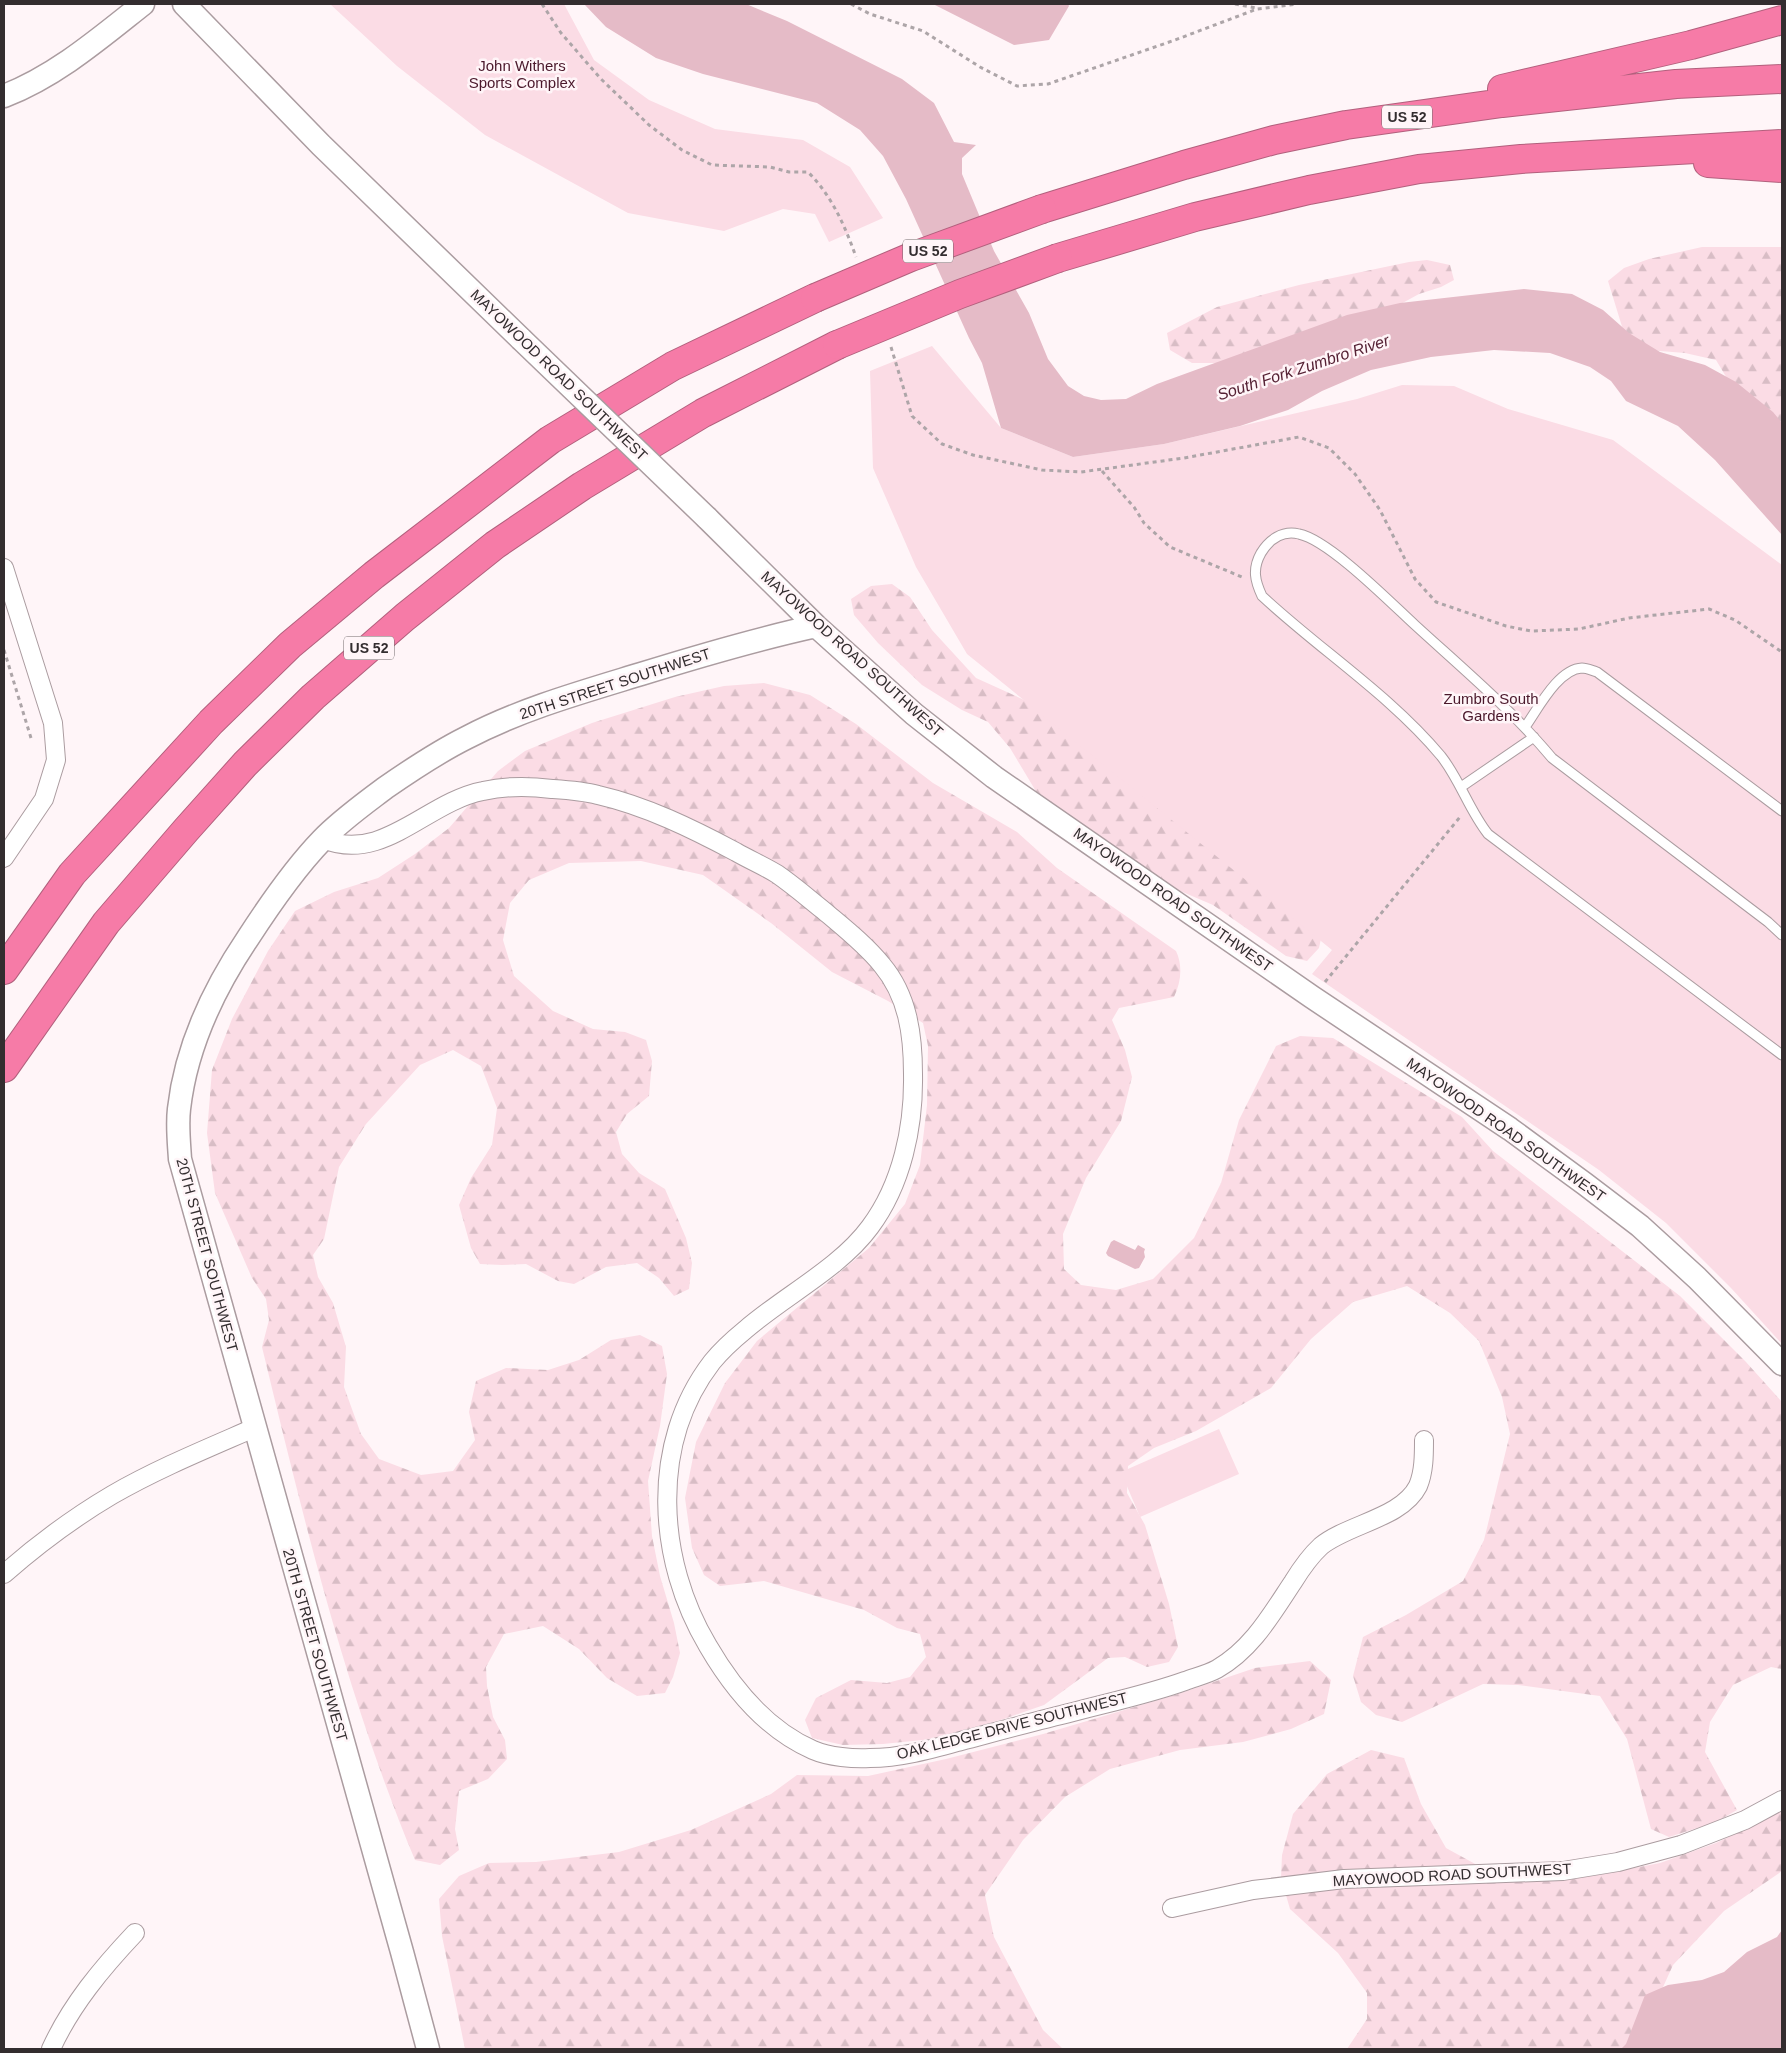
<svg xmlns="http://www.w3.org/2000/svg" width="1786" height="2053" font-family="Helvetica,sans-serif">
	<style>
		.forest { fill: url(#forest-firs) }
		.green { fill: #fbdce5 }
		.water { fill: #e5bbc7 }
		.lines { fill: none; stroke-linecap: round; stroke-linejoin: round }
		.service-casing { stroke: #ab9ca0; stroke-width: 11 }
		.minor-casing { stroke: #ab9ca0; stroke-width: 20 }
		.tertiary-casing { stroke: #ab9ca0; stroke-width: 25 }
		.motorway-casing { stroke: #b2607d; stroke-width: 30 }
		.path { stroke: #ada5a8; stroke-width: 3; stroke-dasharray: 4 4; stroke-linecap: butt }
		.service { stroke: #fff; stroke-width: 9 }
		.minor { stroke: #fff; stroke-width: 18 }
		.tertiary { stroke: #fff; stroke-width: 22 }
		.motorway { stroke: #f67ba7; stroke-width: 28 }
		.tertiary-bridge-casing { stroke: #ab9ca0; stroke-width: 25; stroke-linecap: butt }
		.motorway-bridge-casing { stroke: #b2607d; stroke-width: 30; stroke-linecap: butt }
		.tertiary-bridge { stroke: #fff; stroke-width: 22 }
		.motorway-bridge { stroke: #f67ba7; stroke-width: 28 }
		.labels { text-anchor: middle; stroke-width: 5; stroke-linejoin: round; paint-order: stroke }
		.shield { fill: #fff5f8; stroke: #70696b; stroke-width: 1 }
		.shield-label { font-size: 14px; font-weight: bold; fill: #332d2f }
		.park-label { font-size: 15px; fill: #4a182b; stroke: #fff5f8 }
		.street-label { font-size: 15px; fill: #332d2f; stroke: #fff5f8 }
		.water-label { font-size: 16px; font-style: italic; fill: #552134; stroke: #fff5f8 }
	</style>
	<defs>
		<pattern id="forest-firs" width="22" height="20" patternUnits="userSpaceOnUse" patternTransform="scale(1.25)"><rect width="22" height="20" fill="#fbdce5"/><path d="M5 1l3.5 6h-7zM16 11l3.5 6h-7z" fill="#d8bdc5"/></pattern>
	</defs>
	<rect width="100%" height="100%" fill="#fff5f8"/>
	<path class="forest" d="M1702 247H1782V444L1737 395 1716 360 1685 353 1647 350 1624 333 1608 281 1624 268 1649 259Z
		M1427 260 1450 265 1454 280 1441 287 1419 294 1375 318 1235 363H1192L1170 350 1167 333 1217 307 1299 285 1409 262Z
		M892 584 910 597 932 630 976 678 1062 717 1322 934 1319 948 1307 961 1286 956 1213 905 1178 890 1145 871 1037 793 1010 748 988 722 962 710 922 685 878 643 854 615 851 599 871 586Z
		M764 683 810 695 856 724 933 783 1017 832 1057 868 1176 951C1183 966 1181 982 1174 997L1119 1008 1112 1020 1125 1050 1132 1077 1121 1121 1086 1178 1063 1234 1064 1269 1081 1285 1116 1290 1153 1279 1194 1238 1221 1183 1239 1120 1276 1046 1300 1036 1333 1038 1462 1117 1493 1151 1680 1296 1746 1362 1782 1402V1669L1771 1667 1733 1685 1710 1722 1705 1752 1737 1810 1716 1822 1669 1837 1651 1829 1627 1739 1600 1696 1518 1685 1483 1684 1402 1722 1376 1715 1361 1702 1353 1676 1363 1637 1406 1615 1463 1581 1484 1540 1510 1434 1502 1397 1479 1341 1450 1313 1407 1286 1353 1302 1311 1339 1271 1388 1196 1431 1154 1448 1128 1466 1127 1493 1145 1525 1169 1604 1178 1647 1169 1662 1147 1667 1125 1657 1108 1658 1044 1705 1004 1719 932 1739 883 1744 843 1745 812 1738 805 1720 816 1698 851 1680 887 1683 910 1677 926 1657 920 1634 897 1628 864 1610 764 1581 720 1586 704 1575 692 1548 685 1498 696 1442 725 1383 757 1341 869 1248 905 1204 920 1165 927 1105 928 1046 923 1023 888 1001 832 972 771 923 703 875 641 861 569 863 529 880 510 903 503 940 514 976 553 1011 593 1029 625 1032 646 1040 652 1061 649 1096 627 1114 616 1132 622 1154 639 1173 665 1189 686 1238 692 1263 689 1289 674 1296 659 1278 637 1263 606 1267 574 1284 558 1281 526 1264 502 1265 480 1264 471 1248 459 1205 471 1178 492 1145 497 1108 481 1066 453 1050 420 1065 366 1124 339 1167 324 1239 313 1255 318 1277 333 1303 346 1347 344 1387 361 1434 379 1459 421 1475 453 1471 475 1440 469 1412 476 1381 506 1368 548 1370 579 1360 611 1340 640 1335 662 1346 667 1374 660 1426 648 1481 652 1536 660 1576 674 1623 680 1653 673 1677 665 1693 637 1696 607 1678 579 1649 543 1626 504 1634 486 1667 487 1686 493 1717 505 1740 507 1759 488 1779 459 1791 455 1829 459 1850 440 1865 415 1860C346 1695 304 1521 262 1347L269 1320 266 1299 252 1278 215 1193 207 1133 212 1070 232 1019 268 951 295 911 334 892 378 878 415 854 449 828 498 771 525 751 592 723 675 697 724 686Z
		M1310 1661 1331 1680 1324 1714 1291 1729 1243 1742 1180 1750 1110 1769 1065 1797 1023 1840 985 1895 994 1937 1043 2030 1063 2049H465L442 1936 439 1899 459 1876 489 1863 536 1862 619 1852 691 1830 771 1794 797 1775 868 1776 946 1759 1043 1734 1175 1695 1255 1668Z
		M1371 1750 1404 1758 1421 1804 1446 1848 1508 1882 1598 1875 1660 1863 1716 1843 1782 1811V1871L1724 1911 1673 1965 1635 2049H1347L1367 2019V1993L1338 1953 1290 1909 1281 1878 1282 1855 1293 1814 1327 1774Z"/>
	<path class="green" d="M330 4H564L594 60 649 100 715 129 803 140 850 167 883 218 829 242 815 214 783 209 724 231 628 213 485 135 397 66Z
		M932 346 1001 428 1073 457 1164 444 1357 399 1402 385 1454 386 1508 409 1613 440 1782 565V1344L1731 1288 1666 1223 1599 1170 1312 974 1332 950 967 654 916 567 873 468 870 371Z
		M1219 1429 1239 1474 1140 1517 1121 1472Z"/>
	<path class="water" d="M584 4H746L787 21 902 79 934 103 954 142 976 145 962 158V174L994 251 1029 313 1048 359 1068 386 1084 396 1101 400 1126 399 1157 384 1347 315 1400 303 1524 289 1572 294 1603 310 1629 333 1660 352 1705 365 1736 382 1773 412 1782 423V535L1715 460 1678 426 1626 401 1611 381 1590 367 1550 353 1494 350 1431 357 1371 370 1322 391 1288 410 1240 426 1164 444 1073 457 1001 428 982 363 969 338 906 199 883 156 860 130 817 103 703 74 656 58 606 27Z
		M933 4H1068L1069 6 1049 40 1014 45Z
		M1114 1240 1135 1250 1138 1245 1145 1249 1144 1252 1145 1257 1139 1268 1135 1269 1108 1256 1106 1253 1111 1242Z
		M1782 1930V2049H1621L1626 2044 1645 1995 1668 1985 1702 1980 1724 1972 1747 1952 1777 1937Z"/>
	<g class="lines">
		<defs>
			<path id="service" d="M1525 727C1538 709 1558 669 1582 668 1587 668 1593 671 1597 672L1782 811
				M1461 787 1534 737
				M1782 935 1768 922 1552 758C1511 709 1462 668 1415 625 1391 603 1329 540 1299 534 1282 530 1269 540 1261 553 1252 569 1255 581 1262 596 1320 650 1390 695 1441 756 1460 780 1469 810 1488 834L1782 1055"/>
			<path id="minor" d="M4 568 53 723 56 760 44 799 4 858
				M323 839C383 864 426 802 483 791 505 786 529 786 552 789 567 790 583 791 598 795 646 806 693 829 736 852 750 860 764 866 777 874 793 885 808 898 823 910 843 927 865 944 882 965 908 996 913 1035 913 1074 914 1127 902 1184 870 1227 840 1268 784 1296 745 1330 734 1339 721 1351 712 1362 649 1444 657 1561 708 1646 733 1689 767 1730 813 1750 829 1757 854 1759 870 1758 901 1758 932 1749 961 1741 999 1731 1036 1721 1073 1712 1111 1702 1149 1694 1185 1681 1196 1677 1208 1674 1217 1669 1252 1649 1271 1615 1293 1582 1301 1569 1309 1557 1321 1546 1348 1524 1402 1518 1418 1486 1424 1472 1424 1455 1424 1440
				M4 1574C37 1545 73 1518 112 1495 157 1469 206 1449 254 1428
				M1172 1908 1253 1890 1344 1879 1563 1871 1618 1862 1681 1845 1745 1820 1782 1800
				M51 2049C71 2005 102 1968 135 1933"/>
			<path id="tertiary" d="M184 4 321 145 521 339
				M4 96C56 76 100 38 143 4
				M707 518 816 626 914 714 994 777 1312 997 1510 1129 1585 1184 1640 1226 1697 1278 1782 1364
				M428 2049 402 1952 180 1159C179 1143 177 1125 179 1109 186 1046 213 990 248 938 270 904 294 869 322 840 340 821 364 804 385 788 411 770 438 752 466 738 521 709 582 692 641 674 699 656 757 639 816 626"/>
			<path id="motorway" d="M1502 89 1691 45 1782 20
				M1708 163 1782 168
				M1042 209 1184 165 1274 140 1346 125 1502 103 1676 84 1782 79
				M1058 258 1195 217 1309 190 1419 169 1521 159 1782 144
				M4 970 72 874 211 722 290 645 374 575 550 440 673 366 815 298
				M4 1068 106 923 186 830 245 764 313 697 405 617 495 545 582 486 703 413 837 345"/>
		</defs>
		<use href="#service" class="service-casing"/>
		<use href="#minor" class="minor-casing"/>
		<use href="#tertiary" class="tertiary-casing"/>
		<use href="#motorway" class="motorway-casing"/>
		<path class="path" d="M542 4 561 33 601 79 649 125 682 150 712 165 770 167 789 172H808C832 196 845 226 856 257
			M851 4 870 14 923 31 980 67 1017 86 1048 84 1175 40 1257 9 1297 4
			M1235 4 1256 8
			M891 347 912 416 942 444 973 455 1042 470 1081 472 1184 458 1299 437 1329 448 1355 474 1380 510 1415 579 1436 602 1506 626 1531 631 1579 629 1629 618 1709 609 1735 620 1782 652
			M1102 471 1134 507 1144 523 1170 547 1242 577
			M4 650 31 738
			M1325 982 1460 817"/>
		<use href="#service" class="service"/>
		<use href="#minor" class="minor"/>
		<use href="#tertiary" class="tertiary"/>
		<use href="#motorway" class="motorway"/>
		<defs>
			<path id="tertiary-bridge" d="M521 339 707 518"/>
			<path id="motorway-bridge" d="M815 298 911 257 1042 209
				M837 345 960 294 1058 258"/>
		</defs>
		<use href="#tertiary-bridge" class="tertiary-bridge-casing"/>
		<use href="#motorway-bridge" class="motorway-bridge-casing"/>
		<use href="#tertiary-bridge" class="tertiary-bridge"/>
		<use href="#motorway-bridge" class="motorway-bridge"/>
	</g>
	<g class="labels">
		<g class="shield">
			<rect x="1382" y="105.5" width="50" height="23" rx="4"/>
			<rect x="903" y="239.5" width="50" height="23" rx="4"/>
			<rect x="344" y="636.5" width="50" height="23" rx="4"/>
		</g>
		<g class="shield-label">
			<text x="1407" y="122">US 52</text>
			<text x="928" y="256">US 52</text>
			<text x="369" y="653">US 52</text>
		</g>
		<g class="park-label">
			<text x="522" y="71">John Withers<tspan x="522" dy="17">Sports Complex</tspan></text>
			<text x="1491" y="704">Zumbro South<tspan x="1491" dy="17">Gardens</tspan></text>
		</g>
		<g class="street-label">
			<text transform="translate(559 375) rotate(44)" y="5">MAYOWOOD ROAD SOUTHWEST</text>
			<text transform="translate(852 654) rotate(42)" y="5">MAYOWOOD ROAD SOUTHWEST</text>
			<text transform="translate(615 684) rotate(-18)" y="5">20TH STREET SOUTHWEST</text>
			<text transform="translate(1173 900) rotate(35)" y="5">MAYOWOOD ROAD SOUTHWEST</text>
			<text transform="translate(1506 1130) rotate(35)" y="5">MAYOWOOD ROAD SOUTHWEST</text>
			<text transform="translate(207 1255) rotate(75)" y="5">20TH STREET SOUTHWEST</text>
			<text transform="translate(315 1645) rotate(74)" y="5">20TH STREET SOUTHWEST</text>
			<text transform="translate(1012 1726) rotate(-14)" y="5">OAK LEDGE DRIVE SOUTHWEST</text>
			<text transform="translate(1452 1875) rotate(-3)" y="5">MAYOWOOD ROAD SOUTHWEST</text>
		</g>
		<g class="water-label">
			<text transform="translate(1303 367) rotate(-18)" y="6">South Fork Zumbro River</text>
		</g>
	</g>
	<rect width="1786" height="2053" fill="none" stroke="#332d2f" stroke-width="10"/>
</svg>
